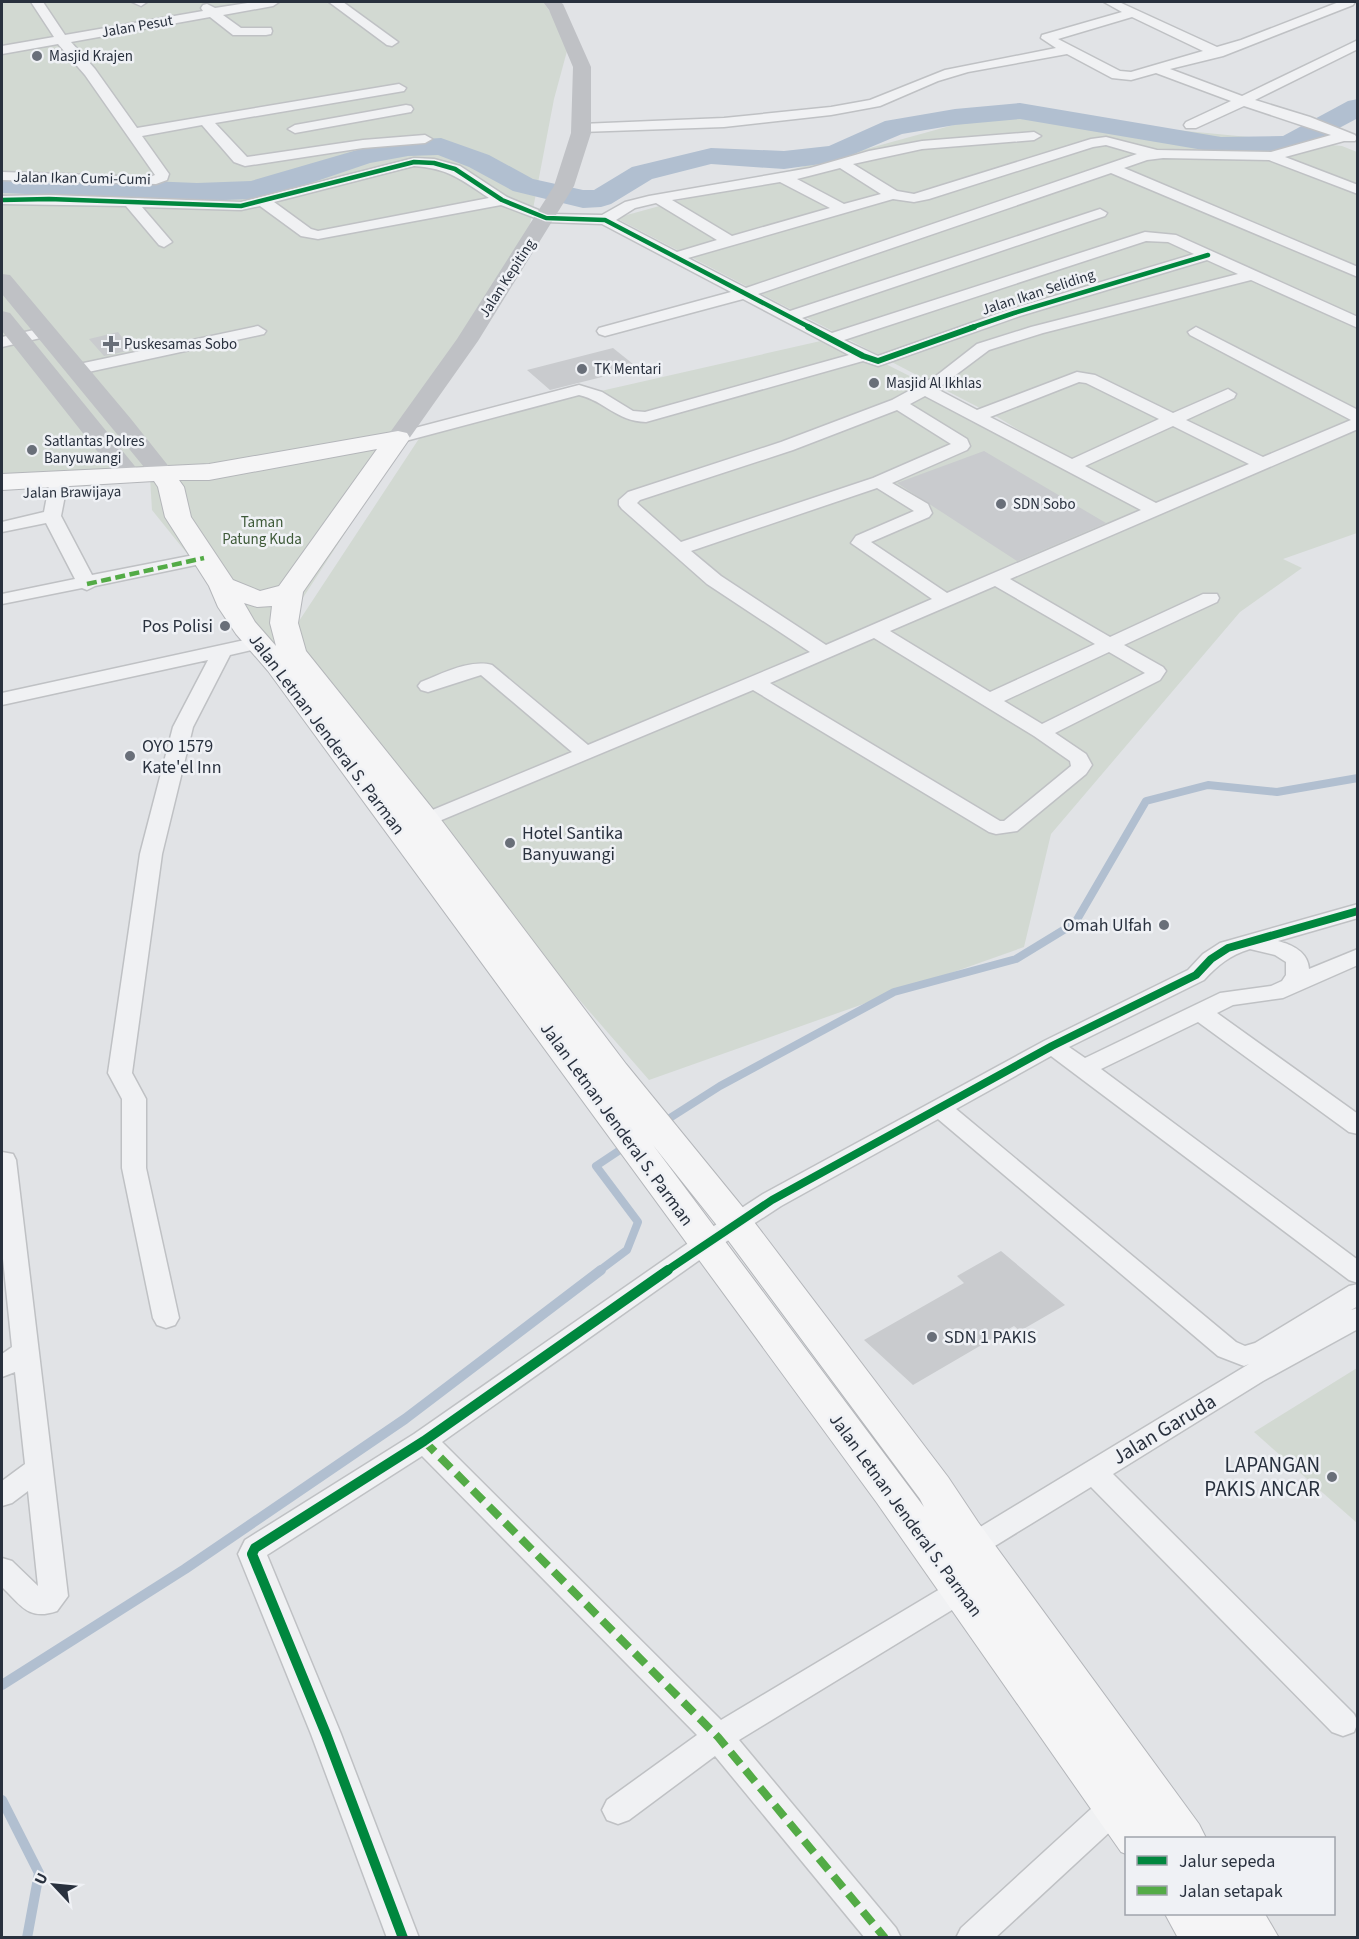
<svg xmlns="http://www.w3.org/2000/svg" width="1359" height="1939" font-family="'Source Sans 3',sans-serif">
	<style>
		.green { fill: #d2d9d2 }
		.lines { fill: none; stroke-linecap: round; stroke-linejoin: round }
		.stream-far1 { stroke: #b1bfd0; stroke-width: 8 }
		.stream { stroke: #b1bfd0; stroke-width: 10 }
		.river { fill: #b1bfd0; fill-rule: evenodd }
		.building { fill: #c9cbce }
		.street-casing { stroke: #bfc1c4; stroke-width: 3 }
		.highway-casing { stroke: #b4b6ba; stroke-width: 2 }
		.street { fill: #f0f1f3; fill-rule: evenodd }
		.secondary { fill: #bfc1c5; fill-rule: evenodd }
		.highway { fill: #f5f5f6; fill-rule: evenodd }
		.quiet-far1 { stroke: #53ab46; stroke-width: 4.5; stroke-dasharray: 10 4.5; stroke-linecap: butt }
		.quiet { stroke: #53ab46; stroke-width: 8; stroke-dasharray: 15 8; stroke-linecap: butt }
		.cycleway-far3-casing { stroke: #eff1f5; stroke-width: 7 }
		.cycleway-far2-casing { stroke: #eff1f5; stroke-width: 9 }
		.cycleway-far1-casing { stroke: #eff1f5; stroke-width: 11 }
		.cycleway-casing { stroke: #eff1f5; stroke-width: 14 }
		.cycleway-far3 { stroke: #00873e; stroke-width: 4.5 }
		.cycleway-far2 { stroke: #00873e; stroke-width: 6 }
		.cycleway-far1 { stroke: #00873e; stroke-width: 8 }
		.cycleway { stroke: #00873e; stroke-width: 10 }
		.poi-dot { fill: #696f79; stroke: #eff1f5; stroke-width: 2 }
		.labels { text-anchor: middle; stroke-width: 5; stroke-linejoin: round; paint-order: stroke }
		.far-street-label { font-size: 15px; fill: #29313e; stroke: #eff1f5 }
		.far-poi-label { font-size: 15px; fill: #29313e; stroke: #eff1f5; text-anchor: start }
		.far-park-label { font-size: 15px; fill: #3d5937; stroke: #eff1f5 }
		.poi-label { font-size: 18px; fill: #29313e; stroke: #eff1f5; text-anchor: start }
		.street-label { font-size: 18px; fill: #29313e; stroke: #eff1f5 }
		.near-street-label { font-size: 21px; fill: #29313e; stroke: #eff1f5 }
		.near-poi-label { font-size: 21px; fill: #29313e; stroke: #eff1f5; text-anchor: end }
	</style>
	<rect width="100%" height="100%" fill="#e1e3e6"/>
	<path class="green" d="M2 2H543L570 40 554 99 529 230 401 447 267 653 152 510 150 478 327 448 104 477 2 478Z
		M997 113 1342 146 1357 152V533L1283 559 1302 568 1240 612 1051 834 1024 947 649 1080 278 653 424 431 834 338 1027 435 999 418 616 218Z
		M1357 1368V1523L1254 1432Z"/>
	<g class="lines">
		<path class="stream-far1" d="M662 1123 720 1086 894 992 1016 959 1075 923 1146 801 1208 785 1277 792 1358 778
			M599 1271 627 1250 638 1222 596 1166 626 1146"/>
		<path class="stream" d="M2 1685 185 1569 405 1419 601 1270
			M2 1800 39 1873 27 1938"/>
		<path class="river" d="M1358 99V118L1298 150 1288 152 1221 153 1020 119 955 125 902 134 835 162 784 169 711 164 652 179 611 204 601 207 583 208 513 191 469 167 438 155 408 156 370 163 308 184 251 199 197 201 2 193V175L197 183 251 181 364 148 408 140 441 138 489 155 533 179 583 190H594L632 167 711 148 784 151 829 146 885 121 955 109 1020 103 1221 137 1283 136 1348 101Z"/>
	</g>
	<path class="building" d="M118 332 132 350 104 356 89 339Z
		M613 348 638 368 550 390 527 370Z
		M984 451 1106 523 1017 561 897 483Z
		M1001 1251 1065 1305 1020 1331 1014 1326 913 1385 864 1340 964 1283 957 1276Z"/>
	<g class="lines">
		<defs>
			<path id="street" d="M31 2H43L65 35 203 11 201 8 203 5 207 4 215 8 254 2H279L273 6 223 15 241 28H271L272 31 271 34 266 35H233L210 17 71 42 95 69 137 128 399 84 406 88 404 91 215 123 247 157 363 140 425 135 432 139 425 143 363 148 245 166 234 162 202 125 142 136 169 174 167 180 156 184 2 180V172L150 177 155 175 85 75 58 44 2 54V46L54 37Z
				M132 2H147L141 6Z
				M329 2H343L398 42 392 46 387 45Z
				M1104 2H1119L1217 47 1241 40 1339 2H1355L1353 5 1223 56 1170 69 1242 96 1358 40V49L1255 100 1310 117 1355 135 1357 138 1355 141H1344L1285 157 1358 185V194L1269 160 1163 158 1147 160 1124 168 1358 267V277L1111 173 758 294 790 311 1100 209 1107 213 1105 216 802 318 832 333 1145 232 1176 235 1358 317V328L1251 280 1043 333 989 350 937 389 977 410 1077 372 1095 375 1173 413 1228 389 1236 394 1234 398 1186 420 1263 457 1351 420 1190 335 1188 332 1196 327 1358 410V429L1010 579 1110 637 1203 594H1217L1219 598 1217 602 1124 645 1163 667 1166 671 1160 680 1055 733 1086 754 1092 765 1086 774 1017 831 996 834 989 832 753 690 432 824 425 826 418 824 415 820 418 816 572 752 481 675 428 692 421 690 418 686 421 682C442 674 469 659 492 665L588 745 810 652 707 584 622 509 619 505V500L628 492 781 442 892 400 936 376 977 344 1031 327 1238 274 1207 260 1020 316 884 364 878 366 863 361 646 422C616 421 605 401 579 395L398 443 392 442 389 438 392 434 579 385 602 392 633 411 645 412 849 355 743 299 605 336 599 334 597 331 599 328 731 292 602 224 546 222 501 205 318 239 301 236 260 206 241 210 142 207 172 242 164 247 159 245 126 206 2 204V196L49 195 241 202 414 158 434 159 460 166 507 197 548 214 602 215 625 202 649 196 810 168 869 151 922 141 1034 132 1041 136 1034 140 922 149 853 164 897 191 914 194 1091 139 1106 137 1157 150 1271 152 1331 135 1244 106 1196 128H1186L1184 125 1186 122 1231 101 1156 73 1131 80 1112 78 1067 54 968 72 938 81 880 106 831 115 724 127 581 132 574 128 581 124 724 118 831 107 870 100 945 70 1056 48 1041 38 1042 35 1122 12ZM1132 17 1203 51 1131 72 1120 71 1058 39ZM1106 145 1137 154 746 288 688 258 893 199 914 202 929 199 1093 147ZM414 166C448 168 462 180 489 198L318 231 311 229 274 202ZM840 168 881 194 844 204 797 179ZM780 182 830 208 732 236 672 200ZM656 203 717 240 677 252 616 220 635 208ZM1146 241 1168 242 1194 254 1008 310 878 356 844 340ZM1079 382 1086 383 1159 419 1072 459 990 417ZM925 396 1141 510 947 593 871 542 929 517 932 513 928 504 892 483 967 450 970 446 967 439 910 404ZM897 410 951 444 873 478 681 542 637 503 640 500 793 450ZM1173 426 1249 464 1156 503 1085 466ZM877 488 914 511 856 536 851 543 932 599 826 645 721 576 691 551ZM995 586 1095 644 990 692 890 631ZM874 638 1034 736 1070 761 1071 766 1004 821H1000L770 683ZM1109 652 1145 673 1042 724 1004 701Z
				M406 105 411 106 413 109 411 112 295 133 288 129 295 125Z
				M258 326 266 331 264 334 79 374 71 369 79 364Z
				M43 328 49 330 51 333 49 336 2 347V337Z
				M59 475 65 476 68 480 61 516 92 575 204 553 210 554 213 558 210 562 95 586 87 590 82 588 2 604V594L75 579 46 523 2 532V522L44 512 50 480 53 476Z
				M258 637 265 639 268 643 265 647 230 655 193 727 162 854 132 1073 146 1099V1168L179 1318 175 1325 166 1328 157 1325 153 1318 122 1168V1099L108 1073 140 854 173 727 208 660 2 705V693Z
				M1358 904V918L1278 941C1293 945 1308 952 1309 969L1358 949V965L1283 998 1233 1005 1217 1013 1358 1114V1134L1349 1132 1198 1022 1101 1069 1358 1260V1283L1349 1280 1051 1056 956 1109 1236 1342 1245 1346 1255 1343 1349 1286 1358 1284V1306L1351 1310 1358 1308V1329L1263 1381 1113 1474 1354 1714 1358 1722 1354 1732 1343 1736 1332 1732 1091 1487 982 1554 972 1557 962 1554 958 1546 962 1538 1249 1364 1244 1366 1218 1356 938 1119 781 1206 715 1249 442 1442 721 1720 950 1583 960 1579 970 1583 974 1591 970 1599 739 1740 896 1928 901 1938H865L715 1756 629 1820 618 1824 607 1820 602 1810 607 1800 697 1735 422 1456 267 1555 341 1734 419 1938H387L311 1734 238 1554 245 1540 414 1434 697 1237 763 1194 1044 1041 1188 970 1203 954 1220 943ZM1250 949 1275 955 1286 962V975L1282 981 1271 986 1220 993 1085 1058 1069 1047 1204 980C1218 965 1230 955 1250 949Z
				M2 1152 13 1154 16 1160 68 1596 57 1611C28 1621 21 1605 2 1587V1558L12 1561 38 1586 28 1491 12 1503 2 1506V1481L25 1464 15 1372 2 1377V1354L12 1347 2 1249Z
				M1115 1793 1126 1797 1131 1807 1126 1817 995 1938H956L961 1928 1104 1797Z"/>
			<path id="highway" d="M398 431 407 433 410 438 303 592 298 623 306 651 436 813 626 1064 745 1210 948 1477 978 1522 1199 1824 1206 1838H1126V1854L1121 1852 877 1503 268 671 236 634 218 607 209 586 165 517 158 487 154 481 2 490V474L209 464ZM377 449 279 586 260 591 233 580 191 517 184 487 179 480H209ZM244 603 257 607 272 606 270 623 276 646 255 622ZM653 1145 719 1228 920 1499 924 1507Z
				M1165 1914H1265L1279 1938H1178Z"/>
		</defs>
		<use href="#street" class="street-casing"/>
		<use href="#highway" class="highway-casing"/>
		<use href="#street" class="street"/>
		<path class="secondary" d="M543 2H560L563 4 591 67V133L574 186 478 341 406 443 398 445 390 443 386 438 457 339 554 186 571 133 573 67 549 10Z
			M2 274 10 275 131 419 174 473 171 478 162 480 153 478 2 294Z
			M2 311 10 313 138 470 141 475 138 480 129 482 120 480 2 331Z"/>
		<use href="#highway" class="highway"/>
		<path class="quiet-far1" d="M87 584 204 558"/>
		<path class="quiet" d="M424 1441 718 1737 885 1938"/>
		<defs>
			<path id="cycleway-far3" d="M2 200 49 199 241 206 414 162 434 163 455 169 502 200 546 218 605 220 811 328
				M970 328 1014 313 1208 255"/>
			<path id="cycleway-far2" d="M808 327 863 356 878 361 974 327"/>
			<path id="cycleway-far1" d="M666 1271 772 1200 1052 1046 1196 975 1211 959 1228 948 1358 911"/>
			<path id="cycleway" d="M403 1938 326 1734 252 1554 255 1548 424 1441 668 1270"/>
		</defs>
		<use href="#cycleway-far3" class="cycleway-far3-casing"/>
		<use href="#cycleway-far2" class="cycleway-far2-casing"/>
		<use href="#cycleway-far1" class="cycleway-far1-casing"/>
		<use href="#cycleway" class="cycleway-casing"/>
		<use href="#cycleway-far3" class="cycleway-far3"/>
		<use href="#cycleway-far2" class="cycleway-far2"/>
		<use href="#cycleway-far1" class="cycleway-far1"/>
		<use href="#cycleway" class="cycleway"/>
	</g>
	<g class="poi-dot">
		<circle cx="37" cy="56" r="6"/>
		<path d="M108 335h6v6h6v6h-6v6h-6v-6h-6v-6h6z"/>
		<circle cx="582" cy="369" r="6"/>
		<circle cx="874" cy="383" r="6"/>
		<circle cx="32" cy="450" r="6"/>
		<circle cx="1001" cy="504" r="6"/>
		<circle cx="225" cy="626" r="6"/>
		<circle cx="130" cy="756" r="6"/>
		<circle cx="510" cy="843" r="6"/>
		<circle cx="1164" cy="925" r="6"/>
		<circle cx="932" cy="1337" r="6"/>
		<circle cx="1332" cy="1477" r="6"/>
	</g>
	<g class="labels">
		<g class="far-street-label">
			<text transform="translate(137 26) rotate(-10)" y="5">Jalan Pesut</text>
			<text transform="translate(82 178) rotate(1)" y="5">Jalan Ikan Cumi-Cumi</text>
			<text transform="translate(507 278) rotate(-57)" y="5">Jalan Kepiting</text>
			<text transform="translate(1038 292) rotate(-18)" y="5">Jalan Ikan Seliding</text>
			<text transform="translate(72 492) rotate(-1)" y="5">Jalan Brawijaya</text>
		</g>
		<g class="far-poi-label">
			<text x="49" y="61">Masjid Krajen</text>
			<text x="124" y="349">Puskesamas Sobo</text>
			<text x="594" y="374">TK Mentari</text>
			<text x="886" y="388">Masjid Al Ikhlas</text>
			<text x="44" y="446">Satlantas Polres<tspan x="44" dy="17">Banyuwangi</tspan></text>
			<text x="1013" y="509">SDN Sobo</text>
		</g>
		<g class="far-park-label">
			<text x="262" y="527">Taman<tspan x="262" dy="17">Patung Kuda</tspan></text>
		</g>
		<g class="poi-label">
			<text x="213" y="632" text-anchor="end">Pos Polisi</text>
			<text x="142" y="752">OYO 1579<tspan x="142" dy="21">Kate'el Inn</tspan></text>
			<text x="522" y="839">Hotel Santika<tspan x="522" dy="21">Banyuwangi</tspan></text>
			<text x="1152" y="931" text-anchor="end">Omah Ulfah</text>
			<text x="944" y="1343">SDN 1 PAKIS</text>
		</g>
		<g class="street-label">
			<text transform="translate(327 734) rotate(53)" y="6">Jalan Letnan Jenderal S. Parman</text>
			<text transform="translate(617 1124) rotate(54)" y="6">Jalan Letnan Jenderal S. Parman</text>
			<text transform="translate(906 1515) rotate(54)" y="6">Jalan Letnan Jenderal S. Parman</text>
		</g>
		<g class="near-street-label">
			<text transform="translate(1164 1429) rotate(-31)" y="7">Jalan Garuda</text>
		</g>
		<g class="near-poi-label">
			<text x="1320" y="1472">LAPANGAN<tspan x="1320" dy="24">PAKIS ANCAR</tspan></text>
		</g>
	</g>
	<rect width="1359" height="1939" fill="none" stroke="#29313e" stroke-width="6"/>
	<rect x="1125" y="1837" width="210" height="78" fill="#eff1f5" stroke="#a0a4ac" stroke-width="1.5"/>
	<rect x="1137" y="1856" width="30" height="9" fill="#00873e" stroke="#a0a4ac" stroke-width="1.5"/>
	<text x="1179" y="1867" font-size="18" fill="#29313e">Jalur sepeda</text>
	<rect x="1137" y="1886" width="30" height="9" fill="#53ab46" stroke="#a0a4ac" stroke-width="1.5"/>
	<text x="1179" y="1897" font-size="18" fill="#29313e">Jalan setapak</text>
	<g transform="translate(54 1885) rotate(296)" stroke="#eff1f5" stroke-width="4.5" paint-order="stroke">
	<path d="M0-4.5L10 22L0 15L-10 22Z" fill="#29313e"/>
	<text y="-9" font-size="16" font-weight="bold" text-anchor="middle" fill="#29313e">U</text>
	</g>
</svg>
